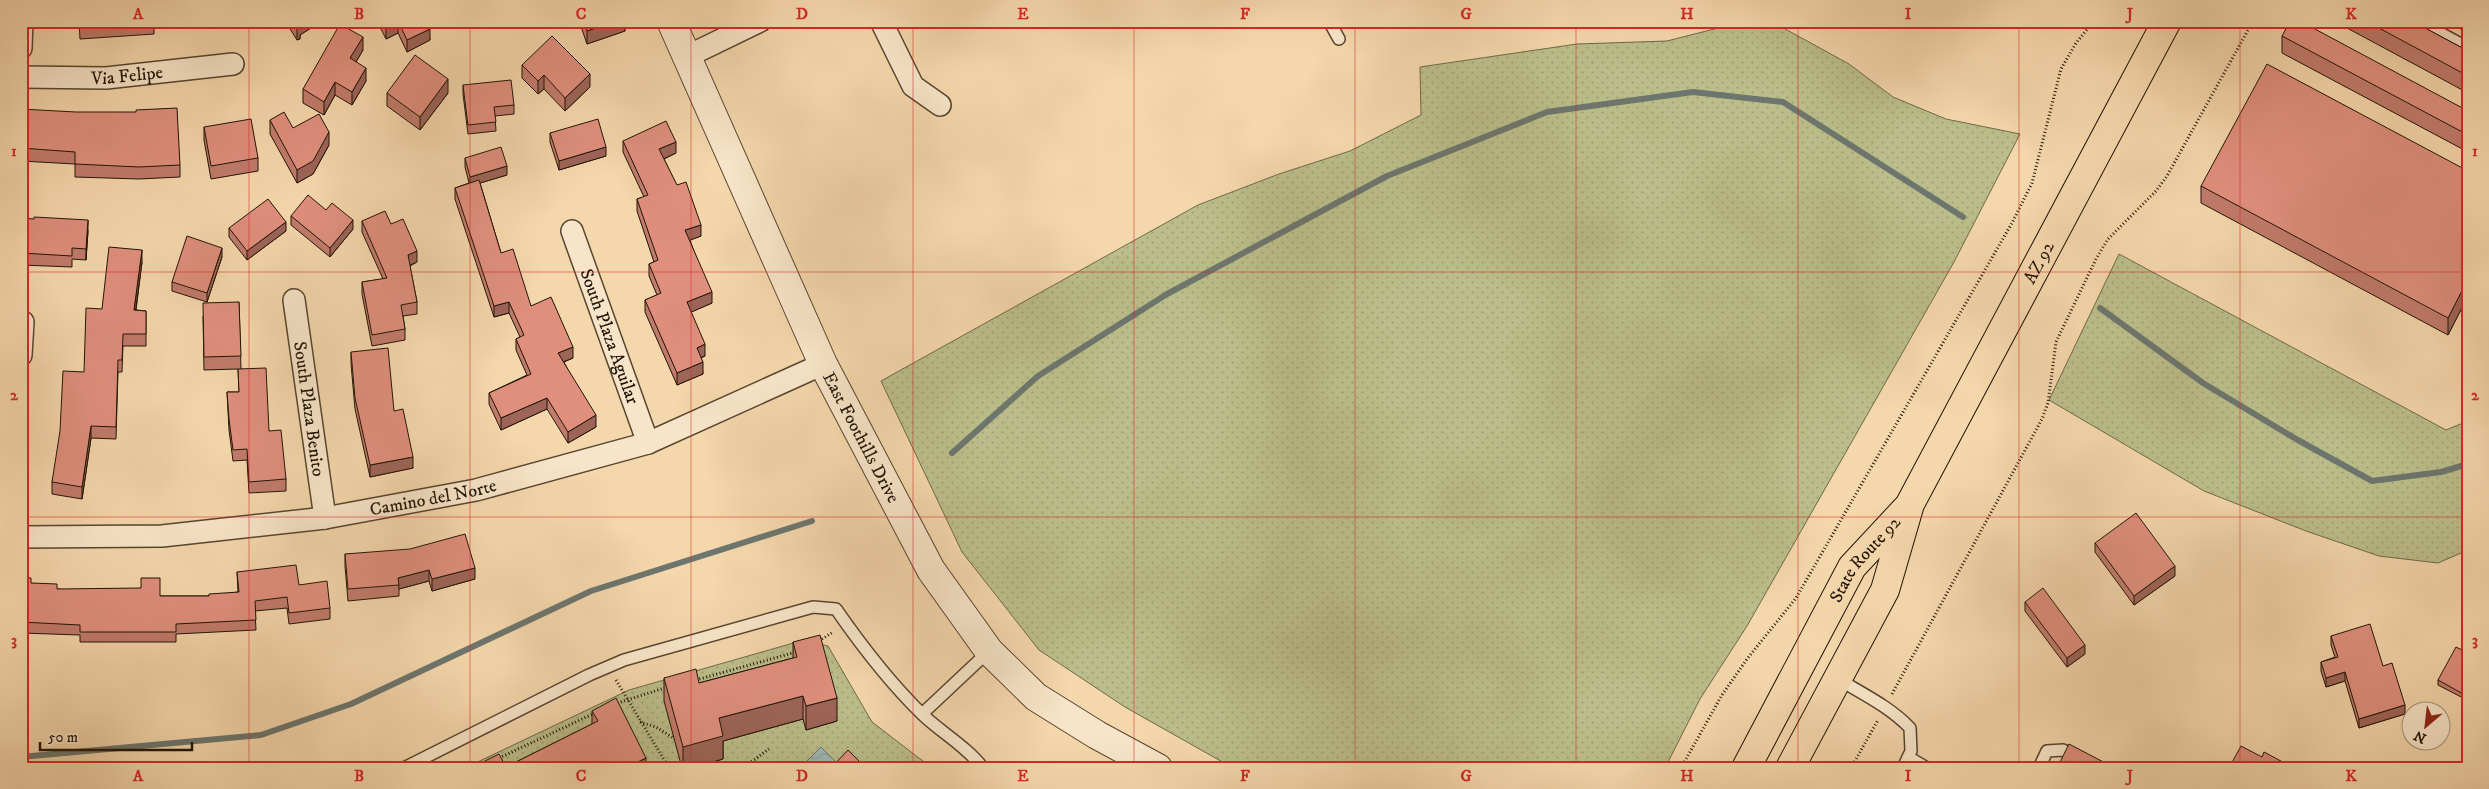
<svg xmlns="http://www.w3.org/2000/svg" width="2489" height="789" font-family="'IM FELL DW Pica',serif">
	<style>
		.green { fill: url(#green-dots); stroke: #6e6948 }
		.water { fill: url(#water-waves); stroke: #6d766e }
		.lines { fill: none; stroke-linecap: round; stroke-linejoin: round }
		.stream { stroke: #6d766e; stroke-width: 6 }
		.service-casing { stroke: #564530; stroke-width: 14 }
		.minor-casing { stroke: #564530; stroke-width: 24 }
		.tertiary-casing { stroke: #564530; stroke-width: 30 }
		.primary-casing { stroke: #211406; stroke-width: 30 }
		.path { stroke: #211406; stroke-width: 3; stroke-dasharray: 1 2.5; stroke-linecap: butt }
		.service { stroke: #f8e5c9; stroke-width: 11 }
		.minor { stroke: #f8e5c9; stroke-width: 21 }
		.tertiary { stroke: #f8e5c9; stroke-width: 28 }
		.primary { stroke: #f5d7ac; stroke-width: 28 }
		.wall { fill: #c17b6c; stroke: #211406 }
		.shaded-wall { fill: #9d6458; stroke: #211406 }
		.building { fill: #e08f7d; stroke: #211406 }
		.grid { fill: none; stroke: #d62828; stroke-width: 1; stroke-opacity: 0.55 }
		.labels { text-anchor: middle; stroke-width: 4.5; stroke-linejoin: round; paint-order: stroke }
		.street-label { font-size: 18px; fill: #211406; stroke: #f8e5c9 }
		.neatline { fill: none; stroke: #d62828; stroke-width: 2 }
		.grid-label { font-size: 16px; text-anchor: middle; font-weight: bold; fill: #d62828 }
	</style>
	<defs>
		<pattern id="green-dots" width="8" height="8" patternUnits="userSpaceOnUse" patternTransform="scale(1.25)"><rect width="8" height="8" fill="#bbbe8a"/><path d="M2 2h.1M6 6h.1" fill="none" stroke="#a0a276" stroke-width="1.8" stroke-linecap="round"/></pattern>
		<pattern id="water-waves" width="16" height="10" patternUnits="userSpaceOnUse" patternTransform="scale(1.25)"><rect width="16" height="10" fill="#9fb7b3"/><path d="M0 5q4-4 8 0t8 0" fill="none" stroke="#899c98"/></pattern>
	</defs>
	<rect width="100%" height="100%" fill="#f5d7ac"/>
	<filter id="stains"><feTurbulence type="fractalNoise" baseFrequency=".004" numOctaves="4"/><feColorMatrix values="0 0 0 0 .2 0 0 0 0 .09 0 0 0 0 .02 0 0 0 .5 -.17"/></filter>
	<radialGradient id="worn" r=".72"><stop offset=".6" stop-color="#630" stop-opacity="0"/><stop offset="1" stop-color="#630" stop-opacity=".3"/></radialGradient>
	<path class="green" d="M1778 25 1849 64 1893 97 1946 119 2020 134 1954 262 1747 626 1700 699 1665 768H1235L1226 764 1125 707 1039 650 962 552 881 381 1198 205 1279 174 1350 151 1421 115 1420 67 1577 44 1667 41 1722 27Z
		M2119 254 2446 430 2468 421V550L2438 563 2379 556 2306 531 2204 491 2049 400Z
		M804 640 828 646 872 722 932 768H465L629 690Z"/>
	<path class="water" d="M821 747 835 761 829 768H800Z"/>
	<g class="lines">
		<path class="stream" d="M2100 308 2203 383 2296 439 2372 481 2441 472 2468 464
			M952 453 1038 376 1167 294 1387 176 1547 112 1693 92 1783 102 1963 217
			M21 757 261 735 351 704 591 591 812 521"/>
		<defs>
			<path id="service" d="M1329 21 1339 39
				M2418 21 2468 48
				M1838 679C1863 694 1890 707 1910 728L1911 751 1903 768
				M922 714 989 651
				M1908 757 1927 768
				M404 768 589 675 624 660 813 607 836 609C863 648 889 682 923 715 942 733 967 747 983 768
				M2039 768 2047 751 2063 750 2097 768"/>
			<g id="minor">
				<path d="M881 21 913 86 940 105"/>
				<path d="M21 48 22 21"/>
				<path d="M688 56 760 21"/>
				<path id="s1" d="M21 77 106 78 233 64"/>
				<path id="s2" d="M572 231 648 443"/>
				<path id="s3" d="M294 300 325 518"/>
				<path d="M21 355 23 322"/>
				<path id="s4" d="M21 537 162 536 325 518 476 490 648 443 823 364"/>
			</g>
			<g id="tertiary">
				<path id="s5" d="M671 21 823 364 931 570 989 651 1036 697 1097 735 1158 768"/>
			</g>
			<g id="primary">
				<path id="s6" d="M1746 768 1852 567 1906 509"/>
				<path id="s7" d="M1790 768 1885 590 1910 504 2167 21"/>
			</g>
		</defs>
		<use href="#service" class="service-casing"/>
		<use href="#minor" class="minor-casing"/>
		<use href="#tertiary" class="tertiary-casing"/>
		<use href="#primary" class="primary-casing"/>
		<path class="path" d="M819 641 833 632
			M616 680 669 768
			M696 680 796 652
			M1892 694 2042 419 2048 403 2056 342 2096 259 2108 239 2156 191 2167 176 2253 21
			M614 704 668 687
			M640 722 656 727 675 739
			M499 758 595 713
			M743 768 769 749
			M1681 768 1722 695 1747 659 1796 598 2012 223 2032 183 2061 69 2076 43 2094 21
			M1851 768 1878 720"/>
		<use href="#service" class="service"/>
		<use href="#minor" class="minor"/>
		<use href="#tertiary" class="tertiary"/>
		<use href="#primary" class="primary"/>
	</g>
	<path class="wall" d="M79 21H154V34L80 39Z
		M285 21H322L300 35V39L297 40Z
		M377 21H427L430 40 407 52 398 33 386 39Z
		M579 21H625V31L587 44Z
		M2334 21H2412L2468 51V93Z
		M2446 21H2468V33Z
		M2282 36 2468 111V152L2282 53Z
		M363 50 356 62 366 81 352 105 335 95 324 115 303 103V89Z
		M522 65 590 87 565 111 544 89 538 94 522 78Z
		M463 85 514 105V114L495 116 496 131 468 134 463 94Z
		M387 93H448L420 130 387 106Z
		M21 109 180 165V177L139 179 75 177V164L21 161Z
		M270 120 293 128 329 145 313 174 297 183 270 134Z
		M204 127 258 158V171L211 179 204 140Z
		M550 133 606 156 559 170 550 142Z
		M623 141 676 153 664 159 701 236 690 240 712 303 691 312 705 356 701 358 703 374 677 385 645 312V300L657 295 649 276V264L654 262 637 211V199L644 197 623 152Z
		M465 158 507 175 480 183 501 253 531 306 573 358 564 362 596 427 568 443 547 409 501 430 489 404V393L527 375 516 350V339L520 337 509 313 494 317 455 199V188L469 183 465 167Z
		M2468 171V296L2448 335 2201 203V186Z
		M326 210 353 229 330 257 291 225V216Z
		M21 218 88 231 86 260 72 259V267L21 265Z
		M362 221 391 224 417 262 410 266 417 302V314L403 316 405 329V340L372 346 362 294V282L383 279 362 232Z
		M229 228 286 231 247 260 229 237Z
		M222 257 207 302 172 291V282Z
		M142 262 136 310 146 311V346H123L122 372H118L116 439 91 438 82 499 52 494V482L84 372Z
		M239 302 241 369 269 431 286 479V491L249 493 247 460 233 461 229 430 227 392H239L238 369 204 370 203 316Z
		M351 352 394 411 413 468 370 477 355 409 351 364Z
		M2095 543 2175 576 2134 605 2095 552Z
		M345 554 475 579 432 591 429 581 399 589V596L348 601 345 566Z
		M237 572 299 585 330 608V619L289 624 287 608 255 611 256 630 176 634V642H80V635L21 633V578L31 583 57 589 160 596H209L238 592Z
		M2025 602 2085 654 2067 667 2025 611Z
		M2331 636 2383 666 2405 714 2359 728 2345 681 2326 687 2321 671V662L2335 657 2331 645Z
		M793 642 837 721 806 730 803 719 723 741V759L692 768H682L664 701V678L699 683 793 658Z
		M2468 653V694L2465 699 2438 685V680Z
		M592 711 646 768 506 767 592 724Z"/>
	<path class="shaded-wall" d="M302 21H322L300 35V39L297 40V28L299 23Z
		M398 21V33L386 39V28Z
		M616 21H625V31L587 44V31Z
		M430 29V40L407 52V40Z
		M363 37V50L350 72V58Z
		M366 68V81L352 105V92Z
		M590 74V87L565 111V98Z
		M544 75V89L538 94V81Z
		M448 79V93L420 130V117Z
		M335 82V95L324 115V102Z
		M329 132V145L313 174 297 183V170Z
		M676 142V153L659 161V149Z
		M606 147V156L559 170V161Z
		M507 166V175L470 186V177Z
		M88 220V231L86 260V249Z
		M353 220V229L330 257V248Z
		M286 222V231L247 260V251Z
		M701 225V236L685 242V230Z
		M222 248V257L207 302V293Z
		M142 250V262L134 322V310Z
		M417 251V262L408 266V255Z
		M2468 279V296L2448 335V318Z
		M712 292V303L687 314V302Z
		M509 302V313L494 317V306Z
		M705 344V356L697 359V348Z
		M573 347V358L558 364V353Z
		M703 362V374L677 385V373Z
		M547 398V409L501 430V418Z
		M596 415V427L568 443V432Z
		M91 426V438L82 499V487Z
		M413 457V468L370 477V465Z
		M2175 566V576L2134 605V596Z
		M475 568V579L432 591V579Z
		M429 570V581L399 589 398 578Z
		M2085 645V654L2067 667V658Z
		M2345 672V681L2326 687V678Z
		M2468 689V694L2465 699V695Z
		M803 696V719L723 741V759L692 768H683V747L719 718Z
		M837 698V721L806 730V706Z
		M2405 705V714L2359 728V719Z
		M646 758V768H625Z"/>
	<path class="building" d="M79 21H154L80 26Z
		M293 21H302L299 23 300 27 297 28Z
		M382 21H427L430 29 407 40 398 21 386 28Z
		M584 21H616L587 31Z
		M2290 21H2300L2468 111V135L2282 36Z
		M2366 21H2412L2468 51V76Z
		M340 24 363 37 350 58 366 68 352 92 335 82 324 102 303 89Z
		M552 36 590 74 565 98 544 75 538 81 522 65Z
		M415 55 448 79 420 117 387 93Z
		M2267 64 2468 171V279L2448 318 2201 186Z
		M511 80 514 105 494 107 496 122 468 125 463 85Z
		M177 108 180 165 139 167 75 164V152L21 148V109L76 112H136V110Z
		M284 112 293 128 319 114 329 132 313 161 297 170 270 120Z
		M251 119 258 158 211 166 204 127Z
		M598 119 606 147 559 161 550 133Z
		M666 121 676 142 659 149 677 185 686 182 701 225 685 230 712 292 687 302 705 344 697 348 703 362 677 373 645 300 661 293 649 264 658 260 637 199 648 195 623 141Z
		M501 147 507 166 470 177 465 158Z
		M479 180 501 253 513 249 531 306 551 297 573 347 558 353 596 415 568 432 547 398 501 418 489 393 531 374 516 339 524 335 509 302 494 306 455 188Z
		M308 195 326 210 332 203 353 220 330 248 291 216Z
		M268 199 286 222 247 251 229 228Z
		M385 211 391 224 403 219 417 251 408 255 417 302 401 305 405 329 372 335 362 282 387 278 362 221Z
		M34 217 88 220 86 249 72 248V256L21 253V218L34 219Z
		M187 236 222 248 207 293 172 282Z
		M109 247 142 250 134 310 146 311V334H123L122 360H118L116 427 91 426 82 487 52 482 60 431 63 371 84 372 86 308 102 309Z
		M239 302 241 356 204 357 203 303Z
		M388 348 394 411 403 409 413 457 370 465 355 398 351 352Z
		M266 368 269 431 281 430 286 479 249 482 247 449 233 450 229 419 227 392H239L238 369Z
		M2136 513 2175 566 2134 596 2095 543Z
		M465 534 475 568 432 579 429 570 398 578 399 585 348 589 345 554 410 549Z
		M296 565 299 585 327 581 330 608 289 613 287 597 255 601 256 620 176 624V632H80V625L21 622V578H31V583L57 584V589L141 588V578H160V596H209V594L239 592 237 572Z
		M2043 588 2085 645 2067 658 2025 602Z
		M2370 624 2383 666 2392 663 2405 705 2359 719 2345 672 2326 678 2321 662 2338 657 2331 636Z
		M820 635 837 698 806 706 803 696 719 718 723 736 683 747 664 678 696 669 699 683 797 657 793 642Z
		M2456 647 2468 653V689L2465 695 2438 680Z
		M616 698 646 758 625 768 473 767 499 754 506 767 598 721 592 711Z
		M2069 744 2115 768H2057Z
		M2241 746 2262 757 2264 752 2292 767V768H2229Z
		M848 750 866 768H831Z"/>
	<path class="grid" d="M249 21V768M470 21V768M691 21V768M913 21V768M1134 21V768M1355 21V768M1576 21V768M1798 21V768M2019 21V768M2240 21V768M21 272H2468M21 517H2468"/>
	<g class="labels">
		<g class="street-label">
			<text dy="6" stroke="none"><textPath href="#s1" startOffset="106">Via Felipe</textPath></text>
			<text dy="6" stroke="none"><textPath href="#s7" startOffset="565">AZ 92</textPath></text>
			<text dy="6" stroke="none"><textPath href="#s2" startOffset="112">South Plaza Aguilar</textPath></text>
			<text dy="6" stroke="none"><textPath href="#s3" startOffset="110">South Plaza Benito</textPath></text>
			<text dy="6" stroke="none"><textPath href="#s5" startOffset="458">East Foothills Drive</textPath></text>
			<text dy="6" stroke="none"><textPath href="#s4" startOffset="415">Camino del Norte</textPath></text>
			<text dy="6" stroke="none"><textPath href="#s6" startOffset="241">State Route 92</textPath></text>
		</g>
	</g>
	<rect width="2489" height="789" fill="none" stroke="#f5d7ac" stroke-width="55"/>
	<g transform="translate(2426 726) rotate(208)"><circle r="24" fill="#f8e5c9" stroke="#a2917b"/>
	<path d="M0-4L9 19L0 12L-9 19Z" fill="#8f2418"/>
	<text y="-8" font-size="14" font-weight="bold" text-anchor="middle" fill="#211406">N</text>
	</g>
	<path d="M40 742v8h152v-8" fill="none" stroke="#211406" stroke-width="2.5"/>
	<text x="48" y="742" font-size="15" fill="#211406" stroke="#f8e5c9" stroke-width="4" paint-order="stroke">50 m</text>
	<rect x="28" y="28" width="2434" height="734" class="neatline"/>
	<g class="grid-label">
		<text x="138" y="19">A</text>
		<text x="359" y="19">B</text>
		<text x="581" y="19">C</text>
		<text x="802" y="19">D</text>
		<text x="1023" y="19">E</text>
		<text x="1245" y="19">F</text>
		<text x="1466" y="19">G</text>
		<text x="1687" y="19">H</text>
		<text x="1908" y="19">I</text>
		<text x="2130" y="19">J</text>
		<text x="2351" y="19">K</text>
		<text x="14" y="156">1</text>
		<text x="2475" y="156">1</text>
		<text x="14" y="400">2</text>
		<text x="2475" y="400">2</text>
		<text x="14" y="645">3</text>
		<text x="2475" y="645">3</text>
		<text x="138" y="781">A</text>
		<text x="359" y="781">B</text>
		<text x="581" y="781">C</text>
		<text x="802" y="781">D</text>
		<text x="1023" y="781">E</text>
		<text x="1245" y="781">F</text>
		<text x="1466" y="781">G</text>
		<text x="1687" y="781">H</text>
		<text x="1908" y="781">I</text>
		<text x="2130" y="781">J</text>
		<text x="2351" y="781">K</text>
	</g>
	<rect width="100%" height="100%" filter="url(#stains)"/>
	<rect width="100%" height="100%" fill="url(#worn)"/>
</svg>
